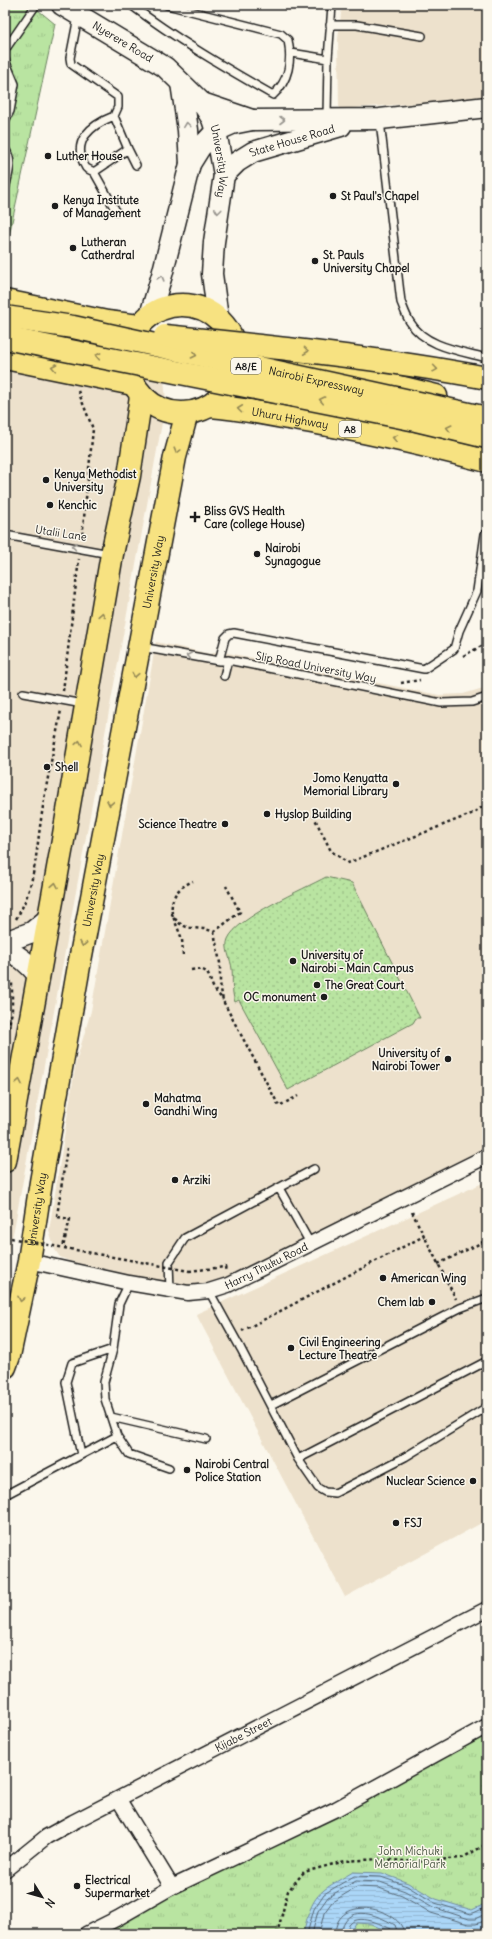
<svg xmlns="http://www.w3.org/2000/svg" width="492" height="1939" font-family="Delius,sans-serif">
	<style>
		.built { fill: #ede1cc }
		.grass { fill: url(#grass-dots); stroke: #6a805e }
		.park { fill: url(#park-tufts); stroke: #6a805e }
		.water { fill: url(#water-rules); stroke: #728c9f }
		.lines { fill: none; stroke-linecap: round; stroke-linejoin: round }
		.shore { stroke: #556674; stroke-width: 1 }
		.lane-casing { stroke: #1c1c1c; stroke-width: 10 }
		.street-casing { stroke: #1c1c1c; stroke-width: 17 }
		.secondary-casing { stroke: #1c1c1c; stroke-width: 23 }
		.highway-casing { stroke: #1c1c1c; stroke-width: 25 }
		.path { stroke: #1c1c1c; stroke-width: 2.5; stroke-dasharray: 3 3; stroke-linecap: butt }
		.lane { stroke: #fbf7ec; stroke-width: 7 }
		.street { stroke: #fbf7ec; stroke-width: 14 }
		.secondary { stroke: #fbf7ec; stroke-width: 20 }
		.highway { stroke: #f7e281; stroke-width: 22 }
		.highway-bridge-casing { stroke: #1c1c1c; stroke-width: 25; stroke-linecap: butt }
		.path-bridge { stroke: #1c1c1c; stroke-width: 2.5; stroke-dasharray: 3 3; stroke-linecap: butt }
		.highway-bridge { stroke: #f7e281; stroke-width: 22 }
		.oneway { stroke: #97948e }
		.oneway2 { stroke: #948954 }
		.poi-dot { fill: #1c1c1c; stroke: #fbf7ec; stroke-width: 1.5 }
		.labels { text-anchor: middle; stroke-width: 3; stroke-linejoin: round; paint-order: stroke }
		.shield { fill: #fbf7ec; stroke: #5f5e5a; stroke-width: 1 }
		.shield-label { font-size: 10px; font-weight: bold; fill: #1c1c1c }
		.street-label { font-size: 11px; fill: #1c1c1c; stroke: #fbf7ec }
		.poi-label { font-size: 11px; font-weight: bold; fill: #1c1c1c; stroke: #fbf7ec; text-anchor: start }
		.park-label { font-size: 11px; fill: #4b5844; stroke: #fbf7ec }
	</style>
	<defs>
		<pattern id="grass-dots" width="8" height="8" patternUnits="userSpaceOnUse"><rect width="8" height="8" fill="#b9e4a1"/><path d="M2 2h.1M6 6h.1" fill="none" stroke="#9ec38a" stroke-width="1.8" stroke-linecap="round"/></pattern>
		<pattern id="park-tufts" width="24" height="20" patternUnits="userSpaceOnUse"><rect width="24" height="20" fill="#b9e4a1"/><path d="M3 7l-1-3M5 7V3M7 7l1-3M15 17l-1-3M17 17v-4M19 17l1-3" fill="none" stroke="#9ec38a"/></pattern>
		<pattern id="water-rules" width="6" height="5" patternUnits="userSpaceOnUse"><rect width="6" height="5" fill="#abd6f7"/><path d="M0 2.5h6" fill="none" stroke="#93b7d3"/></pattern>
	</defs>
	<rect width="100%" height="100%" fill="#fbf7ec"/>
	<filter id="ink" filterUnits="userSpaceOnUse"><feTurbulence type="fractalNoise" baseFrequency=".025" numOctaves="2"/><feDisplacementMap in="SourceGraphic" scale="8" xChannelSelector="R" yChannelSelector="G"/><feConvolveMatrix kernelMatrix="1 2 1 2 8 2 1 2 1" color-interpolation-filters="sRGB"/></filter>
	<g filter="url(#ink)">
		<path class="built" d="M342 5H487V98L339 109 338 39Z
			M5 338 164 378 166 401 15 1224 5 1270Z
			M156 642 211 654 218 651 439 695 463 694 487 687V1148L220 1281 205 1285 191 1286H177L69 1261 60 1257 55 1250 49 1231 76 1062 91 1011Z
			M487 1181V1520L345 1597 196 1314Z"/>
		<path class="grass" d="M326 877 352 883 420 1018H416L413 1023 288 1090 239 1000 235 1002C231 990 233 980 232 969 231 959 224 948 228 939 237 917 304 889 326 877Z"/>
		<path class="park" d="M5 5H32L55 24 5 254Z
			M487 1727V1934H86Z"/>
		<path class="water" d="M353 1872 382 1873 408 1883 436 1899 472 1910 487 1903V1934H393L371 1924 356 1923 349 1934H303C313 1893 317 1893 353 1872Z"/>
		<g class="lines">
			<path class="shore" d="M307 1934 314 1909 324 1894 354 1876 381 1877 407 1886 435 1903 471 1914 487 1907
				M312 1934 318 1911 328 1897 356 1881 380 1882 405 1891 433 1907 469 1919H475L487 1913
				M319 1934 324 1913 332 1902 357 1887 379 1888 402 1896 431 1913 468 1924H476L487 1920
				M335 1934C336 1892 403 1908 404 1934
				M341 1934C341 1929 343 1926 345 1922 356 1905 381 1917 395 1925L398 1934
				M346 1934C349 1909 377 1922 391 1929L393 1934"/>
			<defs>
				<path id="lane" d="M131 5C176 39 224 67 273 95 289 81 292 60 288 40L281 34 167 5
					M78 17 70 58 71 64 118 97V107L114 116 128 149 136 165
					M330 25H357L422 36
					M5 50 36 5
					M291 53 328 59
					M5 60 15 84 10 111 5 121
					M114 116C91 125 70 141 86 168L94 172 116 211
					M327 117 328 59 332 5
					M380 121 401 302C404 309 406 316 410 322 425 347 461 351 487 358
					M5 149C14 161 8 175 5 189
					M94 172 128 149
					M5 535 110 554
					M141 647 219 661 228 660 441 703 472 702 487 697
					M219 661 225 638 229 634 234 633 424 669 454 649 459 631 477 591 485 534
					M224 676 228 660
					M23 693 83 704
					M279 1188 310 1243
					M129 1283 119 1304 113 1349 104 1382 105 1399 117 1436 129 1454 169 1468
					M170 1290 169 1262 185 1238 314 1169
					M209 1291 241 1349 298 1459 318 1488 325 1492 335 1493 405 1457 487 1407
					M271 1405 460 1308 487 1298
					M111 1417 206 1439
					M81 1455 117 1436
					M298 1459 487 1361
					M5 1495 81 1455 66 1382 72 1363 113 1349"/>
				<g id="street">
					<path id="s1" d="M29 1261 129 1283 188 1293 209 1291 228 1285 487 1156"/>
					<path d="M119 1800 172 1887 336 1809 487 1726"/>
					<path id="s2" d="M5 1870 46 1837 73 1822 487 1609"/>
					<path d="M86 1934 118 1918 172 1887"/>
				</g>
				<g id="secondary">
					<path id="s3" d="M62 5 165 67 202 103 212 119 216 131 224 175 214 242 212 274 218 318"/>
					<path d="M181 83 188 130 190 164"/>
					<path d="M202 103 252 120"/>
					<path id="s4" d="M224 175 237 162 253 152 341 126"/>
					<path d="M150 315 162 275 190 164 200 148 216 131 232 124 252 120 380 119 487 107"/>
					<path d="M5 942 32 932 49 918"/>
					<path d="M5 949C19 955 29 964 39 976"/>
				</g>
				<g id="highway">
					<path d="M5 301 107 322 139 326"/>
					<circle cx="182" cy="359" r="54"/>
					<path d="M253 348C281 366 331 372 364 379 388 384 412 390 436 396"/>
					<path d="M5 358 133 384"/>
					<path id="s5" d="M210 406C237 408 262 413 288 418 355 429 421 444 487 461"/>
					<path d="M5 1161 62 846 112 554 129 476 141 396"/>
					<path id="s6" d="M5 1367 9 1356 29 1261 41 1182 79 966 175 457 187 413"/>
				</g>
			</defs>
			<use href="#lane" class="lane-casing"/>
			<use href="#street" class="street-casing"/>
			<use href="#secondary" class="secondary-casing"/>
			<use href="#highway" class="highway-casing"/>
			<path class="path" d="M78 391 93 429 82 538
				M463 656 487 643
				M401 683 420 680
				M63 691 79 559
				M313 815 331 851 348 863 471 814 487 804
				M172 914C170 896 178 888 193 881
				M16 919C36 886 36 850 42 813 47 778 55 744 61 710
				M214 932 240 912 226 886
				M183 955 182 939 172 914C184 935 197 924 214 932L220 963V983L223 1001 279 1106 298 1096
				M191 970C208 967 208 974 213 987 216 992 220 996 223 1000
				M5 974 12 983V1012L5 1040
				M412 1212 456 1299
				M57 1216 67 1148
				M58 1217 70 1219 63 1247
				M438 1264 487 1240
				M189 1271 225 1267 226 1272
				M242 1331 424 1236
				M277 1934 288 1891 304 1872 345 1861 381 1859 415 1862 462 1858 487 1844"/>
			<use href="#lane" class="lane"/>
			<use href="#street" class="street"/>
			<use href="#secondary" class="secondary"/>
			<use href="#highway" class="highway"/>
			<defs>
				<g id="highway-bridge">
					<path id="s7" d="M5 317 73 327 487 418"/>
					<path d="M165 336C273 347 381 358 487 378"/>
					<path d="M5 338 416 420 487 437"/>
				</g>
			</defs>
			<use href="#highway-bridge" class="highway-bridge-casing"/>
			<path class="path-bridge" d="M5 1237 189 1271"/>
			<use href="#highway-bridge" class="highway-bridge"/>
		</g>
		<defs><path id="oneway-chevron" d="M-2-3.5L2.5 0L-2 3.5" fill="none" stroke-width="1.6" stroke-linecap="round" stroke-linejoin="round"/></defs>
		<g class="oneway">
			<use href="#oneway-chevron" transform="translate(282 120)"/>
			<use href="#oneway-chevron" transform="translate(187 125) rotate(-97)"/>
			<use href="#oneway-chevron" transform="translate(218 211) rotate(97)"/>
			<use href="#oneway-chevron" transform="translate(161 278) rotate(-74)"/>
			<use href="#oneway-chevron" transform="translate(74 546) rotate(-171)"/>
			<use href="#oneway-chevron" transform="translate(189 656) rotate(-170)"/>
		</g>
		<g class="oneway2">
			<use href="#oneway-chevron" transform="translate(306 351) rotate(7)"/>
			<use href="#oneway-chevron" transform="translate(194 355) rotate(12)"/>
			<use href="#oneway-chevron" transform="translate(98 356) rotate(-169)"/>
			<use href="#oneway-chevron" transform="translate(54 367) rotate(-169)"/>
			<use href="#oneway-chevron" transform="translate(435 369) rotate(9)"/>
			<use href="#oneway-chevron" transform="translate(322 400) rotate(-168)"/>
			<use href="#oneway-chevron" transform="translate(240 409) rotate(-173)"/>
			<use href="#oneway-chevron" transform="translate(449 428) rotate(-166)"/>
			<use href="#oneway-chevron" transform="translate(395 438) rotate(-168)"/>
			<use href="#oneway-chevron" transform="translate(177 451) rotate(105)"/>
			<use href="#oneway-chevron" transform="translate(102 615) rotate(-80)"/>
			<use href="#oneway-chevron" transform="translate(135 675) rotate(101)"/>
			<use href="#oneway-chevron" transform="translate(79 743) rotate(-80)"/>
			<use href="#oneway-chevron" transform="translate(110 803) rotate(101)"/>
			<use href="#oneway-chevron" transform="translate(55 885) rotate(-80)"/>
			<use href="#oneway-chevron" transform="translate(83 944) rotate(101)"/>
			<use href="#oneway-chevron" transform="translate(19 1082) rotate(-79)"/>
			<use href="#oneway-chevron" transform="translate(21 1299) rotate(102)"/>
		</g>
	</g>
	<g class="poi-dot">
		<circle cx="48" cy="156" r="4"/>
		<circle cx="333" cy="196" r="4"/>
		<circle cx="55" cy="206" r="4"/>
		<circle cx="73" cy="248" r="4"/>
		<circle cx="315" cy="261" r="4"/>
		<circle cx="46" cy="480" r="4"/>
		<circle cx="50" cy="505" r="4"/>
		<path d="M193 511h4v4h4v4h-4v4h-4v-4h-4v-4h4z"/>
		<circle cx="257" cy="554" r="4"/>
		<circle cx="47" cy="767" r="4"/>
		<circle cx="396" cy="784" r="4"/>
		<circle cx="267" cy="814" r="4"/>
		<circle cx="225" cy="824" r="4"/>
		<circle cx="293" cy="961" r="4"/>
		<circle cx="317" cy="985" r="4"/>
		<circle cx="324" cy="997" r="4"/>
		<circle cx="448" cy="1059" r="4"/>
		<circle cx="146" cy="1104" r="4"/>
		<circle cx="175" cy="1180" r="4"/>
		<circle cx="383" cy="1278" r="4"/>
		<circle cx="432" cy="1302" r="4"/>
		<circle cx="291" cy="1348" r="4"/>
		<circle cx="187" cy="1470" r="4"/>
		<circle cx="473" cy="1481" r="4"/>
		<circle cx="396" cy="1523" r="4"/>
		<circle cx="77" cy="1886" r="4"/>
	</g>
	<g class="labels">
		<g class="shield">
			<rect x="231" y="358" width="30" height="16" rx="3"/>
			<rect x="339" y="421" width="22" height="16" rx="3"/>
		</g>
		<g class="shield-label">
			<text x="246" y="370">A8/E</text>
			<text x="350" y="433">A8</text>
		</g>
		<g class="street-label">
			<text dy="4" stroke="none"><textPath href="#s3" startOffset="71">Nyerere Road</textPath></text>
			<text dy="4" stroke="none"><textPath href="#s4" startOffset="78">State House Road</textPath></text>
			<text dy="4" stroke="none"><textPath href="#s3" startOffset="234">University Way</textPath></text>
			<text dy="4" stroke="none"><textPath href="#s7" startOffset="318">Nairobi Expressway</textPath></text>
			<text dy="4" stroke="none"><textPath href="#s5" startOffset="81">Uhuru Highway</textPath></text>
			<text transform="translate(61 533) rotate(9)" y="4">Utalii Lane</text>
			<text dy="4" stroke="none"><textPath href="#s6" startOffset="809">University Way</textPath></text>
			<text transform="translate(316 667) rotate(11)" y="4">Slip Road University Way</text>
			<text dy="4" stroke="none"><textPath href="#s6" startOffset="485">University Way</textPath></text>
			<text dy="4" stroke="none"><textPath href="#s6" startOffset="161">University Way</textPath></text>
			<text dy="4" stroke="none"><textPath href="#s1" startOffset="246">Harry Thuku Road</textPath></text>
			<text dy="4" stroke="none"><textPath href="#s2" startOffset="275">Kijabe Street</textPath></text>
		</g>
		<g class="poi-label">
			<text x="56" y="160">Luther House</text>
			<text x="341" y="200">St Paul's Chapel</text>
			<text x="63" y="204">Kenya Institute<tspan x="63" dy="13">of Management</tspan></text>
			<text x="81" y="246">Lutheran<tspan x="81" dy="13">Catherdral</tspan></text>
			<text x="323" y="259">St. Pauls<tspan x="323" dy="13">University Chapel</tspan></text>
			<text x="54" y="478">Kenya Methodist<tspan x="54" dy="13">University</tspan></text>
			<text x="58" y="509">Kenchic</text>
			<text x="204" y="515">Bliss GVS Health<tspan x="204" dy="13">Care (college House)</tspan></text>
			<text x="265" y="552">Nairobi<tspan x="265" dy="13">Synagogue</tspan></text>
			<text x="55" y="771">Shell</text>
			<text x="388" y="782" text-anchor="end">Jomo Kenyatta<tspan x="388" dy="13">Memorial Library</tspan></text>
			<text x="275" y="818">Hyslop Building</text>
			<text x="217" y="828" text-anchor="end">Science Theatre</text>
			<text x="301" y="959">University of<tspan x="301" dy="13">Nairobi - Main Campus</tspan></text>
			<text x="325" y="989">The Great Court</text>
			<text x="316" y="1001" text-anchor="end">OC monument</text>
			<text x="440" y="1057" text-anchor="end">University of<tspan x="440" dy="13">Nairobi Tower</tspan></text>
			<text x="154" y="1102">Mahatma<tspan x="154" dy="13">Gandhi Wing</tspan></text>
			<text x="183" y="1184">Arziki</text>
			<text x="391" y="1282">American Wing</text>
			<text x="424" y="1306" text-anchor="end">Chem lab</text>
			<text x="299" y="1346">Civil Engineering<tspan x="299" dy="13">Lecture Theatre</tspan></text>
			<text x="195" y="1468">Nairobi Central<tspan x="195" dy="13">Police Station</tspan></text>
			<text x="465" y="1485" text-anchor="end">Nuclear Science</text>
			<text x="404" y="1527">FSJ</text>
			<text x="85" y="1884">Electrical<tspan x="85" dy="13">Supermarket</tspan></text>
		</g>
		<g class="park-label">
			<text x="410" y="1855">John Michuki<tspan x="410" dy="13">Memorial Park</tspan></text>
		</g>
	</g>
	<rect width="492" height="1939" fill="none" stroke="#fbf7ec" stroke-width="20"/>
	<rect x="10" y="10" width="472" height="1919" fill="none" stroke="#1c1c1c" stroke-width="1.5" filter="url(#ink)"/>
	<g transform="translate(42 1897) rotate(127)" stroke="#fbf7ec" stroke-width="3" paint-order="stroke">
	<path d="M0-3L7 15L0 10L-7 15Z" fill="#1c1c1c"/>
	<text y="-6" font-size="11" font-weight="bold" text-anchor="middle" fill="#1c1c1c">N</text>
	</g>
</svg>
